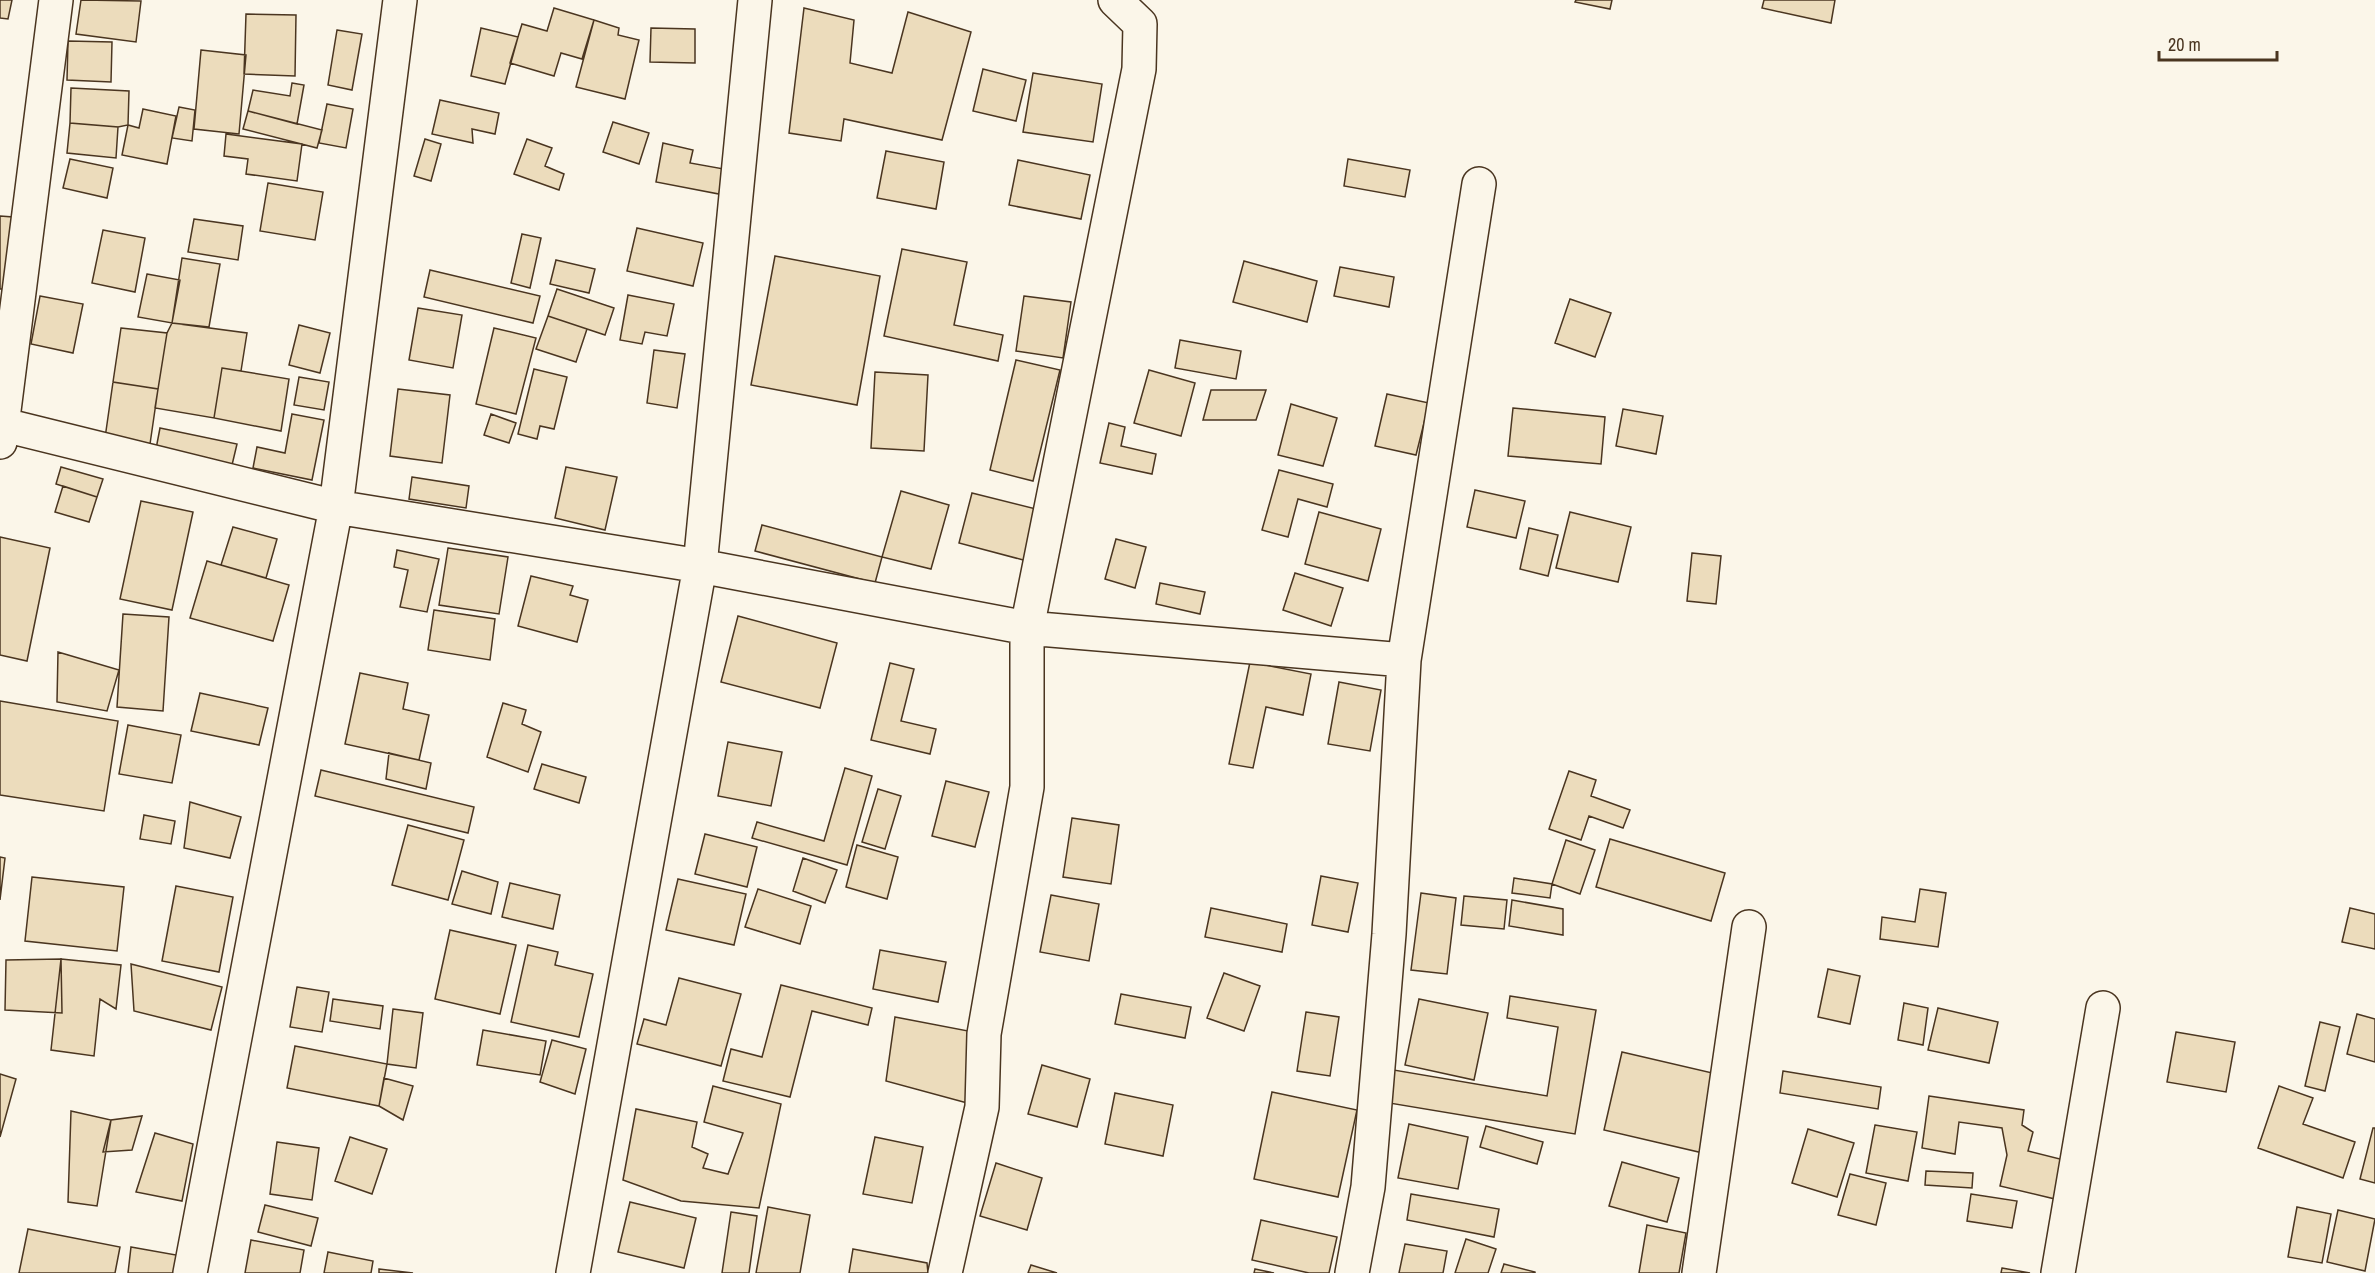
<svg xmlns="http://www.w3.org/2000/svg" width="2375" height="1273" font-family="'Archivo Narrow',sans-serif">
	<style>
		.building { fill: #ecdcbc; stroke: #4a3520; stroke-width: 1.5 }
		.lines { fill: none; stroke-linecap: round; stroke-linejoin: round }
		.street-casing { stroke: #4a3520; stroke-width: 36 }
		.street { stroke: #fbf6e9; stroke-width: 33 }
	</style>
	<rect width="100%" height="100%" fill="#fbf6e9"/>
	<path class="building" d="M0 0H12L8 19 0 18Z
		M81 0 141 1 136 42 76 34Z
		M1576 0H1612L1610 9 1575 2Z
		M1764 0H1835L1831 23 1762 8Z
		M554 8 594 20 582 59 561 53 554 76 510 63 522 24 547 31Z
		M804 8 854 20 850 63 892 73 908 12 971 32 942 140 844 119 841 141 789 133Z
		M246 14 296 15 295 76 244 74Z
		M594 20 619 28 618 35 639 40 625 99 576 87Z
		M481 28 518 37 505 84 471 76Z
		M651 28 695 29V63L650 62Z
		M337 30 362 34 352 90 328 85Z
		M68 41 112 42 111 82 67 80Z
		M201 50 246 55 239 134 194 129Z
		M983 69 1026 80 1016 121 973 111Z
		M1033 73 1102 84 1093 142 1023 132Z
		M292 83 304 85 297 124 248 111 253 90 290 96Z
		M71 88 129 91 128 125 118 127 70 123Z
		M440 100 499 113 495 134 472 129 473 143 432 134Z
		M327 104 353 109 346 148 319 143Z
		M179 107 195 110 192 141 172 138Z
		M143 109 176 116 167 164 122 155 128 125 139 128Z
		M248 111 322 130 317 148 243 129Z
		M613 122 649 133 639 164 603 152Z
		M70 123 118 127 116 158 67 153Z
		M226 134 302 144 297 181 246 174 248 159 224 156Z
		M425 139 441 144 431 181 414 176Z
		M527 139 552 148 545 166 564 174 559 190 514 174Z
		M663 143 693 150 690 163 724 169 719 194 656 182Z
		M886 151 944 162 936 209 877 198Z
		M70 159 113 168 107 198 63 188Z
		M1348 159 1410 170 1405 197 1344 186Z
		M1018 160 1090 175 1081 219 1009 205Z
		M268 183 323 192 315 240 260 231Z
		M0 216 13 217 6 289H0Z
		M194 219 243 226 238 260 188 252Z
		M637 228 703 243 693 286 627 271Z
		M103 230 145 238 135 292 92 283Z
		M522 234 541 238 530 288 511 283Z
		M902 249 967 262 954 325 1003 335 998 361 884 336Z
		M775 256 880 276 857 405 751 385Z
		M182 258 220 264 209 327 172 323Z
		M556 260 595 269 589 293 550 284Z
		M1244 261 1317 281 1307 322 1233 302Z
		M1340 267 1394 277 1389 307 1334 296Z
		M430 270 540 296 533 323 424 297Z
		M147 274 180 280 172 323 138 317Z
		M557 289 614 308 605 335 548 316Z
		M628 295 674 304 667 336 645 332 642 344 620 340Z
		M40 296 83 304 73 353 31 344Z
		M1024 296 1071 302 1063 358 1016 351Z
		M1570 299 1611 313 1595 357 1555 343Z
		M418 308 462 315 453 368 409 360Z
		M548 316 587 329 576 362 536 349Z
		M172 323 247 333 241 371 222 368 214 418 155 408 167 333Z
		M299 325 330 333 320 373 289 365Z
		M121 328 167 333 158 389 113 382Z
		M494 328 536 338 516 414 476 404Z
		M1180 340 1241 351 1236 379 1175 368Z
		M654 350 685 354 677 408 647 403Z
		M1016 360 1060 370 1033 481 990 470Z
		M222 368 289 379 281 431 214 418Z
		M534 369 567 377 554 429 540 426 537 439 518 434Z
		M1149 370 1195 383 1181 436 1134 423Z
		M875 372 928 375 924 451 871 448Z
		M299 377 329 382 324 410 294 405Z
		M113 382 158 389 150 444 105 438Z
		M398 389 450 395 442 463 390 456Z
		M1211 390H1266L1256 420H1203Z
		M1387 394 1429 403 1416 455 1375 446Z
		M1291 404 1337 418 1323 466 1278 455Z
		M1513 408 1605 417 1601 464 1508 456Z
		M1623 409 1663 416 1656 454 1616 446Z
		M292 414 324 420 312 480 253 468 257 447 285 453Z
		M491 414 516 423 509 443 484 435Z
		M1109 423 1125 427 1121 446 1156 454 1152 474 1100 463Z
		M160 428 237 444 232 465 156 449Z
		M61 467 103 479 97 497 56 484Z
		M566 467 617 477 605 530 555 518Z
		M1279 470 1333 484 1327 507 1298 499 1288 537 1262 530Z
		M412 477 469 486 466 508 409 499Z
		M63 486 97 497 89 522 55 512Z
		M1475 490 1525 501 1516 538 1467 527Z
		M901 491 949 505 931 569 882 557Z
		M972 493 1040 510 1027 561 959 543Z
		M141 501 193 512 172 610 120 599Z
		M1319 512 1381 529 1368 581 1305 564Z
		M1570 512 1631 527 1618 582 1556 568Z
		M762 525 882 557 875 583 755 551Z
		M233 527 277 539 266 578 221 565Z
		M1529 528 1558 535 1548 576 1520 569Z
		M0 537 50 548 27 661 0 655Z
		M1116 539 1146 547 1135 588 1105 579Z
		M448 548 508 557 499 614 439 605Z
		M397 550 439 559 427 612 400 607 408 570 394 567Z
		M1692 553 1721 556 1716 604 1687 601Z
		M207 561 289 585 273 641 190 618Z
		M1295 573 1343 588 1331 626 1283 610Z
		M531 576 573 586 570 595 588 600 577 642 518 626Z
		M1160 583 1205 592 1200 614 1156 604Z
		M434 610 495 619 490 660 428 650Z
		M123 614 169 617 163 711 117 707Z
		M738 616 837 643 820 708 721 682Z
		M58 652 119 670 107 711 57 702Z
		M1250 662 1311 674 1303 715 1266 707 1253 768 1229 764Z
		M890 663 914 669 901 721 936 729 930 754 871 740Z
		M360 673 408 683 403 709 429 715 419 760 345 744Z
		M1339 682 1381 690 1370 751 1328 744Z
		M200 693 268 708 259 745 191 731Z
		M0 701 118 721 104 811 0 795Z
		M503 703 526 710 522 724 541 732 528 772 487 757Z
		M128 725 181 735 172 783 119 774Z
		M728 742 782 752 771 806 718 796Z
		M389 753 431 763 426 789 386 779Z
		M542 764 586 777 579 803 534 789Z
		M845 768 872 776 847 865 752 838 757 822 824 841Z
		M321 770 474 807 468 833 315 796Z
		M1569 771 1596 780 1591 796 1630 810 1623 828 1589 816 1581 840 1549 829Z
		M946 781 989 792 975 847 932 836Z
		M878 789 901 796 885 849 862 842Z
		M190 802 241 817 230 858 184 848Z
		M144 815 175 821 171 844 140 839Z
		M1072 818 1119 825 1111 884 1063 877Z
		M408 825 464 840 448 900 392 885Z
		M705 834 757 847 747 887 695 874Z
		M1610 839 1725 873 1711 921 1596 887Z
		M1566 840 1595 850 1580 894 1552 884Z
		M857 845 898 857 887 899 846 887Z
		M0 857 5 858 0 900Z
		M803 858 837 870 825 903 793 891Z
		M462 871 498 882 491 914 452 904Z
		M1321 876 1358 883 1348 932 1312 925Z
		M32 877 124 887 117 951 25 941Z
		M1514 878 1552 884 1550 898 1512 893Z
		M678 879 746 894 734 945 666 930Z
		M510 883 560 895 553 929 502 917Z
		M176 886 233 897 219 972 162 961Z
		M758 889 811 906 800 944 745 927Z
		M1920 889 1946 893 1938 947 1880 939 1882 917 1915 922Z
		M1421 893 1456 898 1447 974 1411 970Z
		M1051 895 1099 904 1089 961 1040 952Z
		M1464 896 1507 900 1504 929 1461 925Z
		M1512 900 1563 909V935L1509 926Z
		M1211 908 1287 924 1282 952 1205 937Z
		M2350 908 2375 914V949L2342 942Z
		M450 930 516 945 500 1014 435 999Z
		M528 945 558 952 555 965 593 974 579 1037 511 1022Z
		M880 950 946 962 938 1002 873 989Z
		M61 959 62 1013 5 1010 6 960Z
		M61 959 121 965 116 1009 100 999 94 1056 51 1050Z
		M131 964 222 987 211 1030 134 1011Z
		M1828 969 1860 976 1850 1024 1818 1017Z
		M1224 973 1260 986 1244 1031 1207 1018Z
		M679 978 741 994 721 1066 637 1044 644 1019 666 1025Z
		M781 985 872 1008 868 1025 812 1011 790 1097 723 1081 731 1049 762 1057Z
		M297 987 329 992 322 1032 290 1027Z
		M1121 994 1191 1007 1185 1038 1115 1024Z
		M1510 996 1596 1010 1575 1134 1389 1103 1394 1070 1547 1096 1558 1027 1507 1018Z
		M333 999 383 1006 380 1029 330 1021Z
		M1419 999 1488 1013 1474 1080 1405 1065Z
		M1904 1003 1928 1008 1923 1045 1898 1040Z
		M1938 1008 1998 1022 1989 1063 1928 1050Z
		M393 1009 423 1013 416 1068 387 1064Z
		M1306 1012 1339 1017 1330 1076 1297 1071Z
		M2357 1014 2375 1019V1062L2347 1054Z
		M895 1017 984 1034 982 1107 886 1081Z
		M2320 1022 2340 1027 2325 1091 2305 1086Z
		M483 1030 546 1041 540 1075 477 1065Z
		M2176 1032 2235 1042 2226 1092 2167 1082Z
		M552 1040 586 1049 575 1094 540 1082Z
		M295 1046 387 1064 379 1106 287 1088Z
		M1622 1052 1721 1075 1703 1153 1604 1130Z
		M1042 1065 1090 1079 1077 1127 1028 1114Z
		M1783 1071 1881 1087 1878 1109 1780 1093Z
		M0 1074 16 1079 0 1137Z
		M384 1078 413 1086 403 1120 379 1106Z
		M713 1086 781 1104 759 1208 681 1201 623 1180 636 1109 697 1122 692 1147 708 1154 703 1168 728 1174 743 1133 704 1122Z
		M2279 1086 2313 1098 2303 1124 2355 1142 2343 1178 2258 1148Z
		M1272 1092 1357 1110 1338 1197 1254 1179Z
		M1115 1093 1173 1105 1163 1156 1105 1144Z
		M1929 1096 2024 1110 2022 1125 2033 1132 2028 1151 2064 1160 2055 1199 2000 1186 2007 1155 2002 1128 1959 1122 1955 1154 1922 1148Z
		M71 1111 111 1120 97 1206 68 1202Z
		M142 1116 132 1150 103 1152 111 1120Z
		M1409 1124 1468 1137 1458 1189 1398 1178Z
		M1875 1125 1917 1132 1908 1181 1866 1173Z
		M1486 1126 1543 1142 1537 1164 1480 1147Z
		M2373 1128H2375V1183L2360 1179Z
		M1808 1129 1854 1143 1837 1197 1792 1183Z
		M155 1133 193 1144 182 1201 136 1192Z
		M350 1137 387 1149 372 1194 335 1181Z
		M875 1137 923 1147 912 1203 863 1194Z
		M277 1142 319 1148 312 1200 270 1194Z
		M1622 1162 1679 1178 1667 1222 1609 1206Z
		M996 1163 1042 1178 1027 1230 980 1216Z
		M1926 1171 1973 1173 1972 1188 1925 1185Z
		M1850 1174 1886 1183 1876 1225 1838 1215Z
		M1411 1194 1499 1209 1494 1237 1407 1220Z
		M1971 1194 2017 1201 2012 1228 1967 1221Z
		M630 1202 696 1218 684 1268 618 1252Z
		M265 1205 318 1218 311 1246 258 1232Z
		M768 1207 810 1215 800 1273H756Z
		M2297 1207 2331 1214 2322 1263 2288 1257Z
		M2338 1210 2375 1219 2365 1271 2327 1262Z
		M731 1212 757 1216 749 1273H722Z
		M1261 1220 1337 1237 1329 1273H1309L1252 1260Z
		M1647 1225 1686 1233 1679 1273H1639Z
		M28 1229 120 1247 115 1273H19Z
		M1466 1239 1496 1249 1488 1273H1455Z
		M251 1240 304 1250 300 1273H245Z
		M1405 1244 1447 1251 1443 1273H1399Z
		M131 1247 193 1258 187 1273H128Z
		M853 1249 927 1263 928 1273H849Z
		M328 1252 373 1261 371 1273H324Z
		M1504 1264 1535 1272V1273H1501Z
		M1031 1265 1057 1273H1028Z
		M2002 1268 2030 1273H2001Z
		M379 1269 413 1273H379Z
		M1255 1269 1274 1273H1254Z"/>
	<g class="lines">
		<defs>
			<path id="street" d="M0 424 336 507 700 566 1027 628 1404 660
				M0 442 56 0
				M190 1273 336 507 400 0
				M573 1273 700 566 755 0
				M945 1273 982 1107 984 1034 1027 787V628L1139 69 1140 24 1115 0
				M1352 1273 1368 1187 1389 934 1404 660 1479 184
				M1699 1273 1749 927
				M2058 1273 2103 1008"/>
		</defs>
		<use href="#street" class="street-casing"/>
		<use href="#street" class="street"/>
	</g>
	<path d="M2159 51v9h118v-9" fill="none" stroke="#4a3520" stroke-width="3"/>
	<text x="2168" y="51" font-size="18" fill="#4a3520" stroke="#fbf6e9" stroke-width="4.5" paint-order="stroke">20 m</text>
</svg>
